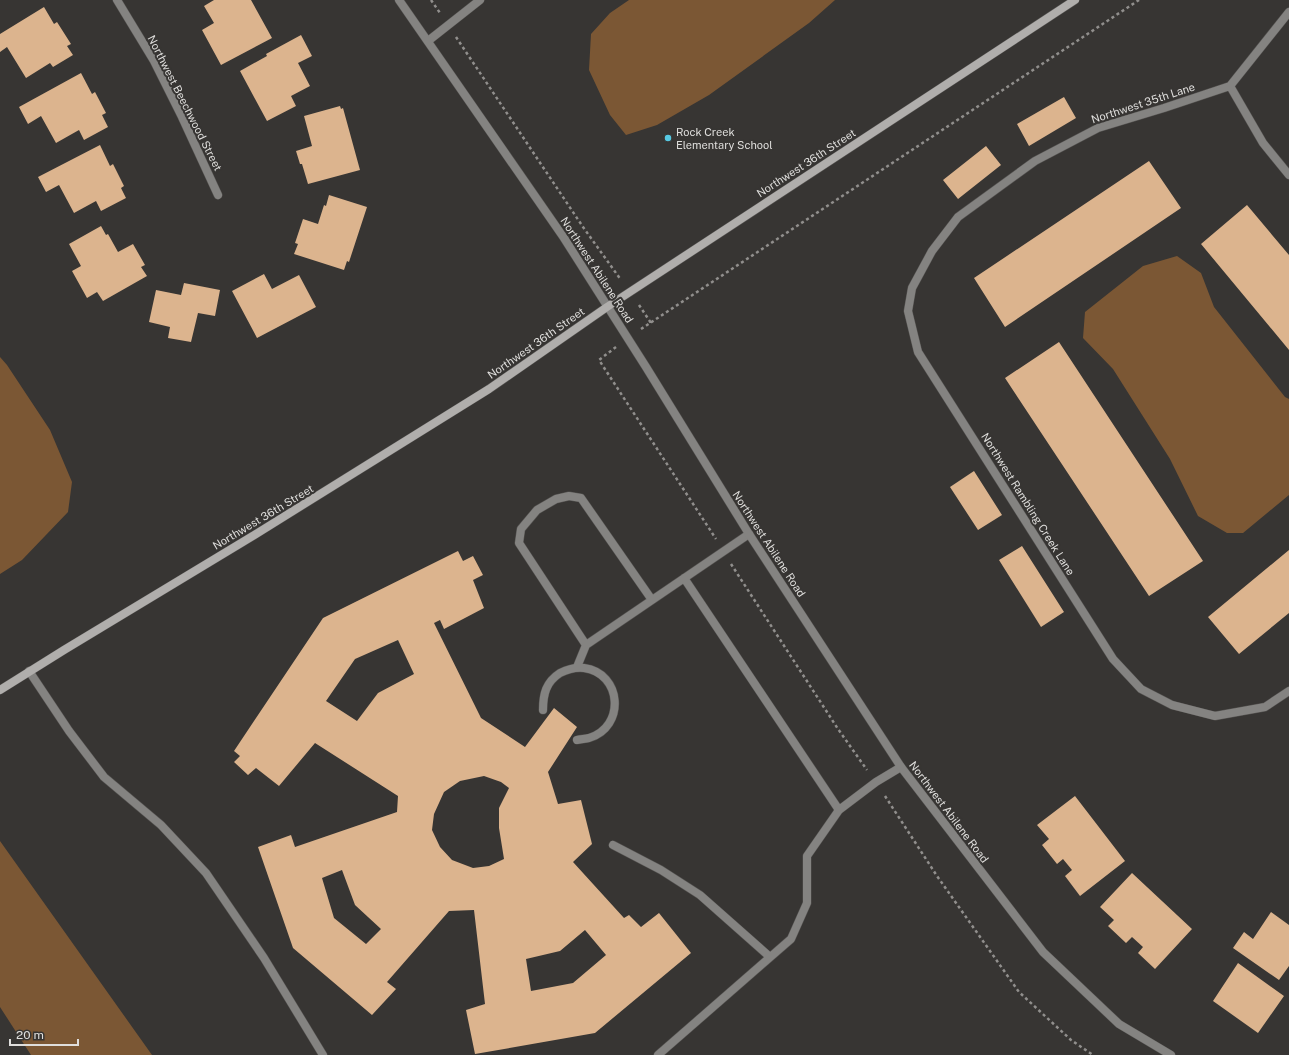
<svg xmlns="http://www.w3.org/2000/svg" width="1289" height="1055" font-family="'Public Sans',sans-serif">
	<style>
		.water { fill: #7b5734 }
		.building { fill: #dcb48e; fill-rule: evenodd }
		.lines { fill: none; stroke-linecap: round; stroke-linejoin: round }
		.service-casing { stroke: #555351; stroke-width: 9 }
		.minor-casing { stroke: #555351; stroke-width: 9 }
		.secondary-casing { stroke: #555351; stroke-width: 9 }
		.path { stroke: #918f8d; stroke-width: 2.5; stroke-dasharray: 3 3; stroke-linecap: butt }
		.service { stroke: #848381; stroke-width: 8 }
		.minor { stroke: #848381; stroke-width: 8 }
		.secondary { stroke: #b0aeac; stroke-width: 8 }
		.poi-dot { fill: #57c9e2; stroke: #373533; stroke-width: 1.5 }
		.labels { text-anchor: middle; stroke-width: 4; stroke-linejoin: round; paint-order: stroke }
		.street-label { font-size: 11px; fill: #dfdedc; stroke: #373533 }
		.poi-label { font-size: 11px; fill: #dfdedc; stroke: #373533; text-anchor: start }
	</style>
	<rect width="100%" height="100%" fill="#373533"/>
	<path class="water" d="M629 0H835L809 23 709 95 657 125 626 135 610 115 589 70 591 34 610 13Z
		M1177 256 1201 273 1214 307 1285 397 1289 399V495L1243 533H1227L1198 516 1170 459 1113 369 1083 338 1085 312 1143 266Z
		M0 357 7 365 50 430 72 482 68 512 22 560 0 574Z
		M0 841 152 1055H31L0 1007Z"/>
	<path class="building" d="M214 0H251L272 38 221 65 202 30 214 23 204 6Z
		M44 7 54 24 57 22 71 44 67 46 73 55 53 67 50 63 26 78 7 47 0 52V34Z
		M301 35 312 56 298 63 310 86 291 96 296 106 267 121 240 71 267 56 266 54Z
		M81 73 92 94 95 92 106 113 102 115 108 127 84 140 79 130 56 143 41 116 28 124 19 107Z
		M1064 97 1076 118 1029 146 1017 124Z
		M340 106 341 109 343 108 360 170 308 184 302 164H300L296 151 312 146 304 116Z
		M100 145 110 166 113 164 124 186 121 188 126 198 101 211 96 201 74 213 59 185 46 192 38 177Z
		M986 146 1001 165 958 199 943 180Z
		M1149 161 1181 208 1005 327 974 278Z
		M329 195 367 207 349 262 347 261 344 270 294 254 298 244 295 243 303 219 318 224 324 205 326 206Z
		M1247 205 1289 255V350L1201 244Z
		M101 226 106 235 108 234 118 252 133 244 145 265 141 267 147 276 103 301 97 292 87 298 72 271 81 266 69 244Z
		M264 274 272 289 299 275 316 307 257 338 232 291Z
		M184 283 220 290 215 316 198 313 191 342 168 338 170 327 149 322 156 290 181 295Z
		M1059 342 1203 561 1149 596 1005 378Z
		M974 471 1002 515 978 530 950 487Z
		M1022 546 1064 612 1041 627 999 560Z
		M1289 550V613L1239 654 1208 617Z
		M458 551 463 561 473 556 483 575 473 580 484 608 444 629 440 620 434 623 481 718 525 747 554 708 577 727 548 772 558 804 581 800 592 844 573 862 624 918 629 915 641 927 659 913 691 953 595 1033 475 1054 466 1010 485 1004 474 910 449 911 387 982 396 989 372 1015 293 948 258 847 291 835 295 847 397 812 398 796 315 743 279 786 256 768 248 775 234 762 240 756 234 751 323 618ZM398 640 414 674 378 693 357 721 326 701 355 659ZM484 776 501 782 509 788 499 808V828L504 859 489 866 473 868 452 860 440 847 432 830 434 814 444 792 460 781ZM342 870 355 905 381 929 366 944 334 918 322 878ZM585 930 606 955 573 983 531 991 526 959 560 951Z
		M1075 796 1125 861 1080 896 1065 876 1072 870 1063 859 1057 864 1042 845 1049 839 1037 825Z
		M1132 873 1192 929 1155 969 1138 953 1143 947 1132 937 1126 943 1108 926 1114 920 1100 907Z
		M1271 912 1289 925V966L1279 980 1233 948 1244 932 1253 939Z
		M1238 963 1284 996 1258 1033 1213 1001Z"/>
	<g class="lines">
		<defs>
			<path id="service" d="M1289 12 1230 86 1164 108 1098 128 1035 161 958 217 932 251 912 288 908 311 918 352 1113 659 1141 689 1172 705 1215 716 1265 707 1289 691
				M428 41 480 0
				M1230 86 1263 143 1289 175
				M684 578 839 810
				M586 645 519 543 521 529 537 510 556 499 569 496 581 498 652 600
				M577 667 586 645 749 534
				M29 671 69 731 104 777 161 825 206 873 264 958 323 1055
				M543 710C543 694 546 682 560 673 568 669 575 667 584 668 622 673 626 727 589 738 585 739 581 739 577 740
				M613 845 661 870 700 895 770 957
				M658 1055 791 939 807 903V856L839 810 876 782 901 767"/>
			<path id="minor" d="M117 0 154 61 182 117 218 195
				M399 0 564 238 646 367 749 534 901 767 1043 952 1119 1024 1171 1055"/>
			<path id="secondary" d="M0 690 64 650 256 534 489 389 607 307 1075 0"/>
		</defs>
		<use href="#service" class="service-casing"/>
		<use href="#minor" class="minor-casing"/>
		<use href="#secondary" class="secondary-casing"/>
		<path class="path" d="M431 0 440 13
			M456 37 583 227 621 280
			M639 305 651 323
			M641 329 1139 0
			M616 347 599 360 716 539
			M731 564 838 729 867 770
			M885 796 937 876 1019 992 1071 1040 1093 1055"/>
		<use href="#service" class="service"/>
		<use href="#minor" class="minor"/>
		<use href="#secondary" class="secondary"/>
	</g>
	<circle class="poi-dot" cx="668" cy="138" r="4"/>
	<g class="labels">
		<g class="street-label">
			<text transform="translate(185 103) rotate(63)" y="4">Northwest Beechwood Street</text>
			<text transform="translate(1143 103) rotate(-18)" y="4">Northwest 35th Lane</text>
			<text transform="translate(806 163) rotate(-33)" y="4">Northwest 36th Street</text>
			<text transform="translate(597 270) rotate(57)" y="4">Northwest Abilene Road</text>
			<text transform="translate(536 343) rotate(-35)" y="4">Northwest 36th Street</text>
			<text transform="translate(1028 504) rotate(58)" y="4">Northwest Rambling Creek Lane</text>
			<text transform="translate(263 517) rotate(-31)" y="4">Northwest 36th Street</text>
			<text transform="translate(769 544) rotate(57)" y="4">Northwest Abilene Road</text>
			<text transform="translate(949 812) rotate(53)" y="4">Northwest Abilene Road</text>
		</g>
		<g class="poi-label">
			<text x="676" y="136">Rock Creek<tspan x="676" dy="13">Elementary School</tspan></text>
		</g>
	</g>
	<path d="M10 1039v6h68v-6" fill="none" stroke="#dfdedc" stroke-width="2"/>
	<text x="16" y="1039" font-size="12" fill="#dfdedc" stroke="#373533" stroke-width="3" paint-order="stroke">20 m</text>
</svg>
